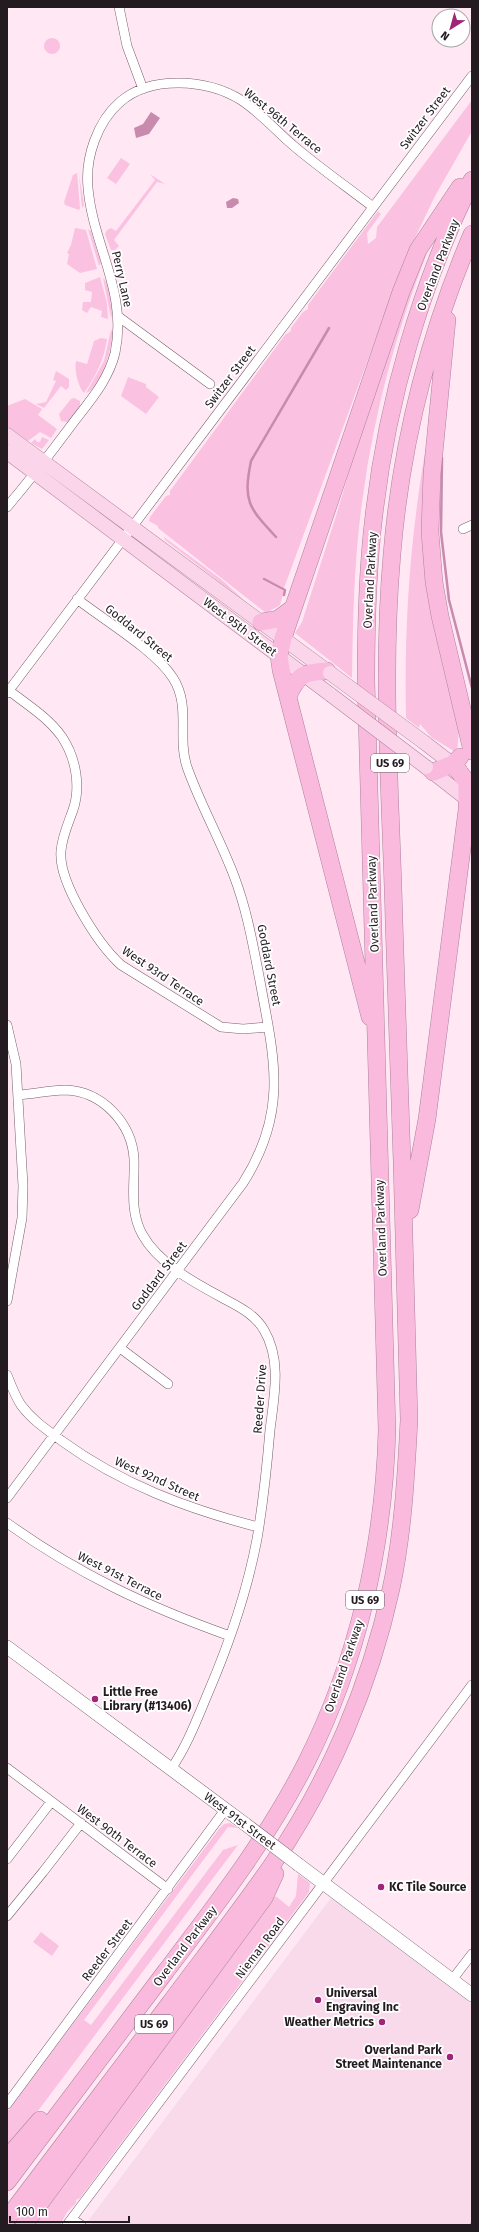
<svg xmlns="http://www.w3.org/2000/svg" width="479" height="2232" font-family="'Fira Sans',sans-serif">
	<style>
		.built { fill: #f8daea }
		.green { fill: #fbc1e1 }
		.water { fill: #c88aad }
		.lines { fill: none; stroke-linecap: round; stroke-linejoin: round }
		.stream { stroke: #c88aad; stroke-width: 2.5 }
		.street-casing { stroke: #74606b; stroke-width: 10 }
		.secondary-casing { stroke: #74606b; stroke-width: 14 }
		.primary-casing { stroke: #ae829b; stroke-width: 15 }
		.highway-casing { stroke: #ae829b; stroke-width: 18 }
		.street { stroke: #fff; stroke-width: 9 }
		.secondary { stroke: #fff; stroke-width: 13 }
		.primary { stroke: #fbd6eb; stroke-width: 14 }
		.highway { stroke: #f9badd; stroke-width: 17 }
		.secondary-bridge-casing { stroke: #74606b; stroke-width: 14; stroke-linecap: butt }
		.primary-bridge-casing { stroke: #ae829b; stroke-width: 15; stroke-linecap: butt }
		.secondary-bridge { stroke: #fff; stroke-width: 13 }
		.primary-bridge { stroke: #fbd6eb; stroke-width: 14 }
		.poi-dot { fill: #a02478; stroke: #fff; stroke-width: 1.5 }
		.labels { text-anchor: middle; stroke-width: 3.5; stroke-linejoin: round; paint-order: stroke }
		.shield { fill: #fff; stroke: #655f63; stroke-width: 1 }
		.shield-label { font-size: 11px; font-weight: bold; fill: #231b20 }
		.street-label { font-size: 12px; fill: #231b20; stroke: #fff }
		.poi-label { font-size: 12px; font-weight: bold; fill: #231b20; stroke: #fff; text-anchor: start }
	</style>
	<rect width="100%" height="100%" fill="#ffe8f4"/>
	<path class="built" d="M331 1898 472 2004V2225H93L88 2221Z"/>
	<path class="green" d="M44 46a8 8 0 1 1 16 0a8 8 0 1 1-16 0Z
		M472 100V131L435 196 405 259 284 588 263 578V580L284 591 280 605 266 613 158 528V526L149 521 150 517 166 496 170 495V491L285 335 291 331V328L303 312 308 309V305L378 211 381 214 367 233 368 244 376 238 377 227Z
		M121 158 130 164 116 184 107 178Z
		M77 173 80 208 79 210 65 205 64 202 73 175Z
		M150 174 165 184 157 182 114 240 119 246 115 250H111L105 234 107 230 111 228 116 231 155 180Z
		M79 175 84 205 82 208Z
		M75 228 86 230 97 269 80 273 67 264 69 254 67 253 71 245Z
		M88 229 91 231 101 263 99 266Z
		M424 252 427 253C396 332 374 413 363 496 354 557 353 618 352 678L295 633 302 622 336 516 365 419Z
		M100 277 107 303 108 319 101 317 102 311 91 307 87 313 82 310 83 302H91L92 292 85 290V283Z
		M103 278C110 283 115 310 111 318Z
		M111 330 113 332C112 346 102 388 86 393L104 361Z
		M101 338 107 339C104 360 96 376 84 393 78 387 74 369 76 361L87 364 94 341Z
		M56 371 69 379V387L66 390 61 386 44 408 36 404 46 402 56 381 53 380Z
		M128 377 146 384V387L159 397 146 414 121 396Z
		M74 398 80 401V406L67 422 61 421 59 414 71 399Z
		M25 399 42 409 38 415 57 429 51 438 40 432 28 441 7 426V406Z
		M42 437 49 440 42 449 31 443 35 439 37 442H40Z
		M426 447V485L459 729 457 753 431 737 420 724 419 728 406 718C404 625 410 538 426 447Z
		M164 537 222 580 247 603 165 540Z
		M230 1823 238 1828 228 1827 84 2020 91 2025 223 1850 238 1845 7 2152V2112L219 1829 224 1824Z
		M298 1874 310 1883 309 1892 80 2198 76 2200V2203L67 2212 60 2225H35L272 1896 277 1897 289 1907 296 1896Z
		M41 1932 59 1946 52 1956 33 1942Z"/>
	<path class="water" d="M151 112 160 118 149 134 136 138 134 128 143 124Z
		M233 198 238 199 239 203 232 208H227L226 202Z"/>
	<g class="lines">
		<path class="stream" d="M442 458 441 532 449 600 472 688
			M276 537C248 507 243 501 251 461L329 328
			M264 579 285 590 284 595
			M471 2225 472 2223"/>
		<defs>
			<path id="street" d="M119 7 127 46 143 89
				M119 317 210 384
				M7 507C29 481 50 454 70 427 87 404 108 382 115 353 128 292 93 246 88 188 85 158 97 122 120 102 151 75 207 79 241 100 261 113 277 132 295 147 320 168 347 187 373 207
				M463 529 472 525
				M7 689C26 704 48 717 62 737 76 758 81 787 73 810 68 824 62 837 61 851 58 882 98 944 121 965L221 1027 243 1029 268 1027
				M7 693 472 76
				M7 1025 16 1064 23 1186 22 1218 7 1301
				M19 1095C34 1094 50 1090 65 1090 102 1091 132 1123 134 1159 135 1185 129 1209 142 1234 158 1263 193 1282 221 1297 237 1306 254 1313 264 1330 282 1360 274 1397 270 1430 267 1466 263 1503 257 1539 247 1592 229 1644 208 1693 197 1719 187 1746 171 1769
				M120 1348 168 1384
				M7 1375C11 1385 15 1396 21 1405 32 1420 47 1430 62 1441 121 1484 188 1509 258 1527
				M7 1498 243 1183C289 1111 274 1058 260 981 253 945 247 910 234 876 220 839 200 804 187 767 177 737 191 706 173 678 156 651 104 620 77 599
				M7 1523C80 1575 146 1606 230 1636
				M7 1768 168 1889
				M7 1859 51 1802
				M7 1916 43 1872 81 1823
				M452 1980 472 1954
				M7 2104 225 1810
				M72 2219 81 2225
				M67 2225 472 1685"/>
			<path id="secondary" d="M7 1647 245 1824
				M299 1865 472 1995"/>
			<path id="primary" d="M7 435 330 673
				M7 452 331 695
				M425 743 460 770
				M426 767 472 803"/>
			<path id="highway" d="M447 320 432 474 430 532 434 582 440 616 472 751
				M261 622 278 619 293 608
				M288 696C298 675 303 672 327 671
				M433 772 453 764 460 757
				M370 1017 281 670 279 656 283 638 401 292 418 250 460 187
				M410 1210 427 1119 467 810V782L453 764
				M7 2158 40 2120
				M7 2182C60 2111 113 2041 166 1971 217 1904 268 1838 306 1763 358 1660 384 1545 387 1430L366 681C366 626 367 571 374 515 387 401 421 284 472 180
				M7 2219C61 2147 116 2075 170 2003 205 1956 241 1910 274 1862 329 1781 370 1685 391 1589 403 1534 406 1476 409 1420 405 1254 400 1087 394 921 391 799 381 676 392 554 401 444 429 335 472 234
				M24 2225 264 1898 275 1874"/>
		</defs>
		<use href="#street" class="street-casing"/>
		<use href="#secondary" class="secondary-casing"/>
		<use href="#primary" class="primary-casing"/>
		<use href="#highway" class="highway-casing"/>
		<use href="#street" class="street"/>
		<use href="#secondary" class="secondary"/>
		<use href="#primary" class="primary"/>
		<use href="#highway" class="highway"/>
		<defs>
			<path id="secondary-bridge" d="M245 1824 299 1865"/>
			<path id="primary-bridge" d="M330 673 425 743
				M331 695 426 767"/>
		</defs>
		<use href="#secondary-bridge" class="secondary-bridge-casing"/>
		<use href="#primary-bridge" class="primary-bridge-casing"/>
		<use href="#secondary-bridge" class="secondary-bridge"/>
		<use href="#primary-bridge" class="primary-bridge"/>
	</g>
	<g class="poi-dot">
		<circle cx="95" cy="1699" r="4"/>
		<circle cx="381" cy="1887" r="4"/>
		<circle cx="318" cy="2000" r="4"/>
		<circle cx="382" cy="2022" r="4"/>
		<circle cx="450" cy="2057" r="4"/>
	</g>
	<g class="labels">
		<g class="shield">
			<rect x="371" y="754" width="38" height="18" rx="3"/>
			<rect x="346" y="1591" width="38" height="18" rx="3"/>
			<rect x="135" y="2015" width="38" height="18" rx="3"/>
		</g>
		<g class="shield-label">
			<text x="390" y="767">US 69</text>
			<text x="365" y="1604">US 69</text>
			<text x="154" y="2028">US 69</text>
		</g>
		<g class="street-label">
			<text transform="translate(425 118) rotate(-53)" y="4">Switzer Street</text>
			<text transform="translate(283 121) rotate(39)" y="4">West 96th Terrace</text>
			<text transform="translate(438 265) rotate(-69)" y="4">Overland Parkway</text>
			<text transform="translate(122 279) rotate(77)" y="4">Perry Lane</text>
			<text transform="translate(230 377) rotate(-53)" y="4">Switzer Street</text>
			<text transform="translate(370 580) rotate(-87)" y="4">Overland Parkway</text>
			<text transform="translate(240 627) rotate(37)" y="4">West 95th Street</text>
			<text transform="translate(139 633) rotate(39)" y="4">Goddard Street</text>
			<text transform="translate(373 904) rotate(-92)" y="4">Overland Parkway</text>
			<text transform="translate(269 965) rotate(79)" y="4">Goddard Street</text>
			<text transform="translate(163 976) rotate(34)" y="4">West 93rd Terrace</text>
			<text transform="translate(381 1228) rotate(-92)" y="4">Overland Parkway</text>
			<text transform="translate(159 1276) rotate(-53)" y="4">Goddard Street</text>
			<text transform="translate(260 1399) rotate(-86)" y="4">Reeder Drive</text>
			<text transform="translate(157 1479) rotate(24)" y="4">West 92nd Street</text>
			<text transform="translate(120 1576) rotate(27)" y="4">West 91st Terrace</text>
			<text transform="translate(344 1666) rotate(-71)" y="4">Overland Parkway</text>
			<text transform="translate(240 1821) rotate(37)" y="4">West 91st Street</text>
			<text transform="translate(117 1836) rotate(37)" y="4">West 90th Terrace</text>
			<text transform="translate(185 1946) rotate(-53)" y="4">Overland Parkway</text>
			<text transform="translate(260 1948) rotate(-53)" y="4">Nieman Road</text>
			<text transform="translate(107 1950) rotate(-53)" y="4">Reeder Street</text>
		</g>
		<g class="poi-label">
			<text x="103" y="1696">Little Free<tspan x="103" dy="14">Library (#13406)</tspan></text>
			<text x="389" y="1891">KC Tile Source</text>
			<text x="326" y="1997">Universal<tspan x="326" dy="14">Engraving Inc</tspan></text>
			<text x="374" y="2026" text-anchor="end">Weather Metrics</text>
			<text x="442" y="2054" text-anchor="end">Overland Park<tspan x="442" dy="14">Street Maintenance</tspan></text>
		</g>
	</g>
	<rect width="479" height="2232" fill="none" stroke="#231b20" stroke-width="16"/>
	<g transform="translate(451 28) rotate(217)"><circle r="19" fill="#ffffff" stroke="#a7a4a6"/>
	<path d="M0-3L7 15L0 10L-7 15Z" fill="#a02478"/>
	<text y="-6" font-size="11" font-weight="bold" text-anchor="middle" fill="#231b20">N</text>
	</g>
	<path d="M10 2216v6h119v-6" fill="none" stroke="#231b20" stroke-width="2"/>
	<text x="16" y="2216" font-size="12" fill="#231b20" stroke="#ffffff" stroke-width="3" paint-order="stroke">100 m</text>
</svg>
